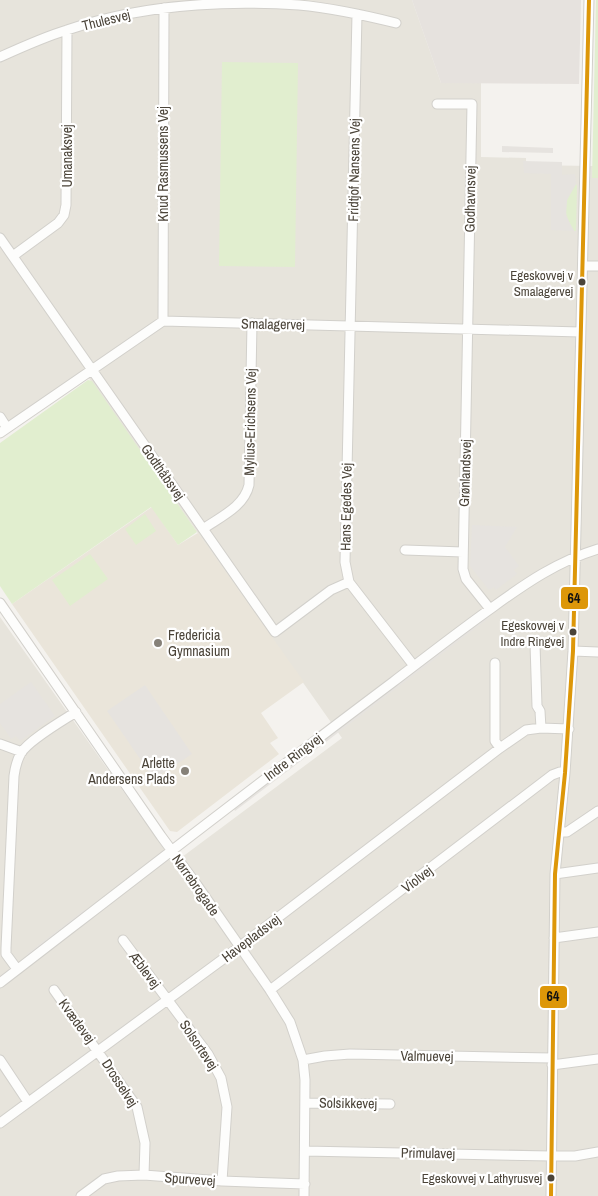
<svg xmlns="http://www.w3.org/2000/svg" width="598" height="1196" font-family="'Archivo Narrow',sans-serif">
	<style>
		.residential { fill: #e7e4dc }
		.industrial { fill: #e6e2de }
		.education { fill: #eae5da }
		.green { fill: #e1eecf }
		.parking { fill: #e6e3df }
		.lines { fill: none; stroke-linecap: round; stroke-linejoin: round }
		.minor-casing { stroke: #d2d0cb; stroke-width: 11 }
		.minor { stroke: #fdfdfc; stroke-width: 9 }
		.bus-1-casing { stroke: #fff; stroke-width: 8 }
		.bus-1 { stroke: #dd9709; stroke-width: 4 }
		.bus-dot { fill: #4b4439; stroke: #fff; stroke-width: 2 }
		.poi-dot { fill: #868178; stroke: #fff; stroke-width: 2 }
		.labels { text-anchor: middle; stroke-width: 4.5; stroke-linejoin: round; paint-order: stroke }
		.bus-label { font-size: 13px; fill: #4b4439; stroke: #fff; text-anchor: end }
		.street-label { font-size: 14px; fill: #4b4439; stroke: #fff }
		.poi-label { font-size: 14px; fill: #4b4439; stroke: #fff; text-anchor: start }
		.line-badge { stroke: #fff; stroke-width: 2 }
		.pale-badge-label { font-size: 14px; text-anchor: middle; font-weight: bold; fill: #111 }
	</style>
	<rect width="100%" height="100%" fill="#f4f2ee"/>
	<path class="residential" d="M0 0H412L441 83H481V157L526 158V165L593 166 592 178H598V1196H0V617L174 863 342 738 83 370 0 428Z"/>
	<path class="industrial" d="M412 0H581L579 84 441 83Z"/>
	<path class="education" d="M152 507 178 545 198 533 304 682 261 713 278 738 270 743 279 754 177 832 170 831 12 604Z"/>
	<path class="green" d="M596 0H598V178H592Z
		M222 62 298 63 295 267 219 266Z
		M576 184 577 186 576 231H574C562 209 563 205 576 184Z
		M88 380 92 381 197 532 178 545 151 507 12 604 0 586V443Z
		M145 514 156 531 136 545 125 529Z
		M90 554 108 579 70 606 52 580Z"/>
	<path class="parking" d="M502 146 553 148V153L502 152Z
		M523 161 562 162V175L575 174 576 184 567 200 566 216 574 231 551 230V174L524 173Z
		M472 525 517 527 505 547 519 566 514 570 517 574 496 590 494 587 489 590 470 566Z
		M488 616 489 618 235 811 234 809Z
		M31 682 55 716 20 741 16 736 11 739 0 723V704Z
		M145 685 192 754 154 779 107 711Z
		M84 910 86 911 28 955 27 954Z"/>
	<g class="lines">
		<defs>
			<path id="minor" d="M357 14 345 562 349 582 414 666
				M0 57C22 47 44 37 67 30 140 5 222 0 299 5 331 8 364 15 396 23
				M437 104H472L463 569 466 579 490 609
				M0 238 275 632 331 590 349 582
				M13 256 58 223 64 215 66 205 67 30
				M583 266H598
				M163 321 164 8
				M0 417 7 428
				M0 433 163 321 580 332
				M203 529C220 517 244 507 249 485L252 323
				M405 550 463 552
				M0 603 161 836 197 885 270 990 290 1022 303 1060 305 1080 304 1196
				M535 644 537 706 540 711 541 728
				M573 651 598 652
				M495 663V741L500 748
				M0 744 22 752
				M560 832H567L598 811
				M555 874 598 868
				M554 938 598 932
				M123 940 208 1054 221 1078 227 1107 222 1181
				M17 969 6 954V948L14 776C15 768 17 760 21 753 29 740 62 721 76 712
				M0 983C131 882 261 781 393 682 426 657 459 631 493 607 526 583 558 561 598 549
				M54 990 137 1107 145 1143 144 1175
				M270 990 552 775 560 772 565 773
				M0 1060 28 1102
				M303 1060 325 1056 350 1054 552 1058
				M552 1065 598 1059
				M305 1103 390 1104
				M0 1123 234 951 500 748 526 730 541 728 569 729
				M305 1151 551 1156H575L598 1152
				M81 1196 104 1179 118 1176 144 1175 222 1181 305 1184
				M551 1196 555 874 565 773 573 651 589 0"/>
		</defs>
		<use href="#minor" class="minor-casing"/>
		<use href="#minor" class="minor"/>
		<defs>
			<path id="bus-1" d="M551 1196 555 874 565 773 573 651 589 0"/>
		</defs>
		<use href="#bus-1" class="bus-1-casing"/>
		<use href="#bus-1" class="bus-1"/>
	</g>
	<g class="bus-dot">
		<circle cx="582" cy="282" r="4.5"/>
		<circle cx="573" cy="632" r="4.5"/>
		<circle cx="551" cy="1178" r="4.5"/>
	</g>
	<g class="poi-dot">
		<circle cx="158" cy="643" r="5"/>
		<circle cx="185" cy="771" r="5"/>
	</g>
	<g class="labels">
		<g class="bus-label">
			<text x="573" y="280">Egeskovvej v<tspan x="573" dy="16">Smalagervej</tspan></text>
			<text x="564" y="630">Egeskovvej v<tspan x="564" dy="16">Indre Ringvej</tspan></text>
			<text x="542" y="1183">Egeskovvej v Lathyrusvej</text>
		</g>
		<g class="street-label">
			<text transform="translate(106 20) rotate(-14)" y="5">Thulesvej</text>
			<text transform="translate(67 156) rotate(-90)" y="5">Umanaksvej</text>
			<text transform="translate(163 164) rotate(-90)" y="5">Knud Rasmussens Vej</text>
			<text transform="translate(354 170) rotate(-89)" y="5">Fridtjof Nansens Vej</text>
			<text transform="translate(470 199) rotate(-89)" y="5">Godhavnsvej</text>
			<text transform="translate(273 324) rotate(1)" y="5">Smalagervej</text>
			<text transform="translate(250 422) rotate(-89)" y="5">Mylius-Erichsens Vej</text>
			<text transform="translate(163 472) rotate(55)" y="5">Godthåbsvej</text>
			<text transform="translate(465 473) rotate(-88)" y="5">Grønlandsvej</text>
			<text transform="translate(346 507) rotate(-89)" y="5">Hans Egedes Vej</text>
			<text transform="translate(293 757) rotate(-37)" y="5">Indre Ringvej</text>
			<text transform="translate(417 879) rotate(-37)" y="5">Violvej</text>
			<text transform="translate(196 885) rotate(55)" y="5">Nørrebrogade</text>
			<text transform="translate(251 938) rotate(-37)" y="5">Havepladsvej</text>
			<text transform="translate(145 970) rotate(53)" y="5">Æblevej</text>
			<text transform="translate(77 1021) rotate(54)" y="5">Kvædevej</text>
			<text transform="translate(199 1045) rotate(56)" y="5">Solsortevej</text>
			<text transform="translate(427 1056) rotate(1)" y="5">Valmuevej</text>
			<text transform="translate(120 1083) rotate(57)" y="5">Drosselvej</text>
			<text transform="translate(348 1103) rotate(1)" y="5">Solsikkevej</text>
			<text transform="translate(428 1153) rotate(1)" y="5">Primulavej</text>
			<text transform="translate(190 1179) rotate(4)" y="5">Spurvevej</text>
		</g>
		<g class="poi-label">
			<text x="168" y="640">Fredericia<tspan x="168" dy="16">Gymnasium</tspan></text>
			<text x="175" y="768" text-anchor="end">Arlette<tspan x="175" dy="16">Andersens Plads</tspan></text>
		</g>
	</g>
	<g class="line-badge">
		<rect x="560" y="586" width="29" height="24" rx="5" fill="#dd9709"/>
		<rect x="539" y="985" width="29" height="24" rx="5" fill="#dd9709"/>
	</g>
	<g class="pale-badge-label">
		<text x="574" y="603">64</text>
		<text x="553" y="1001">64</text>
	</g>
</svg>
